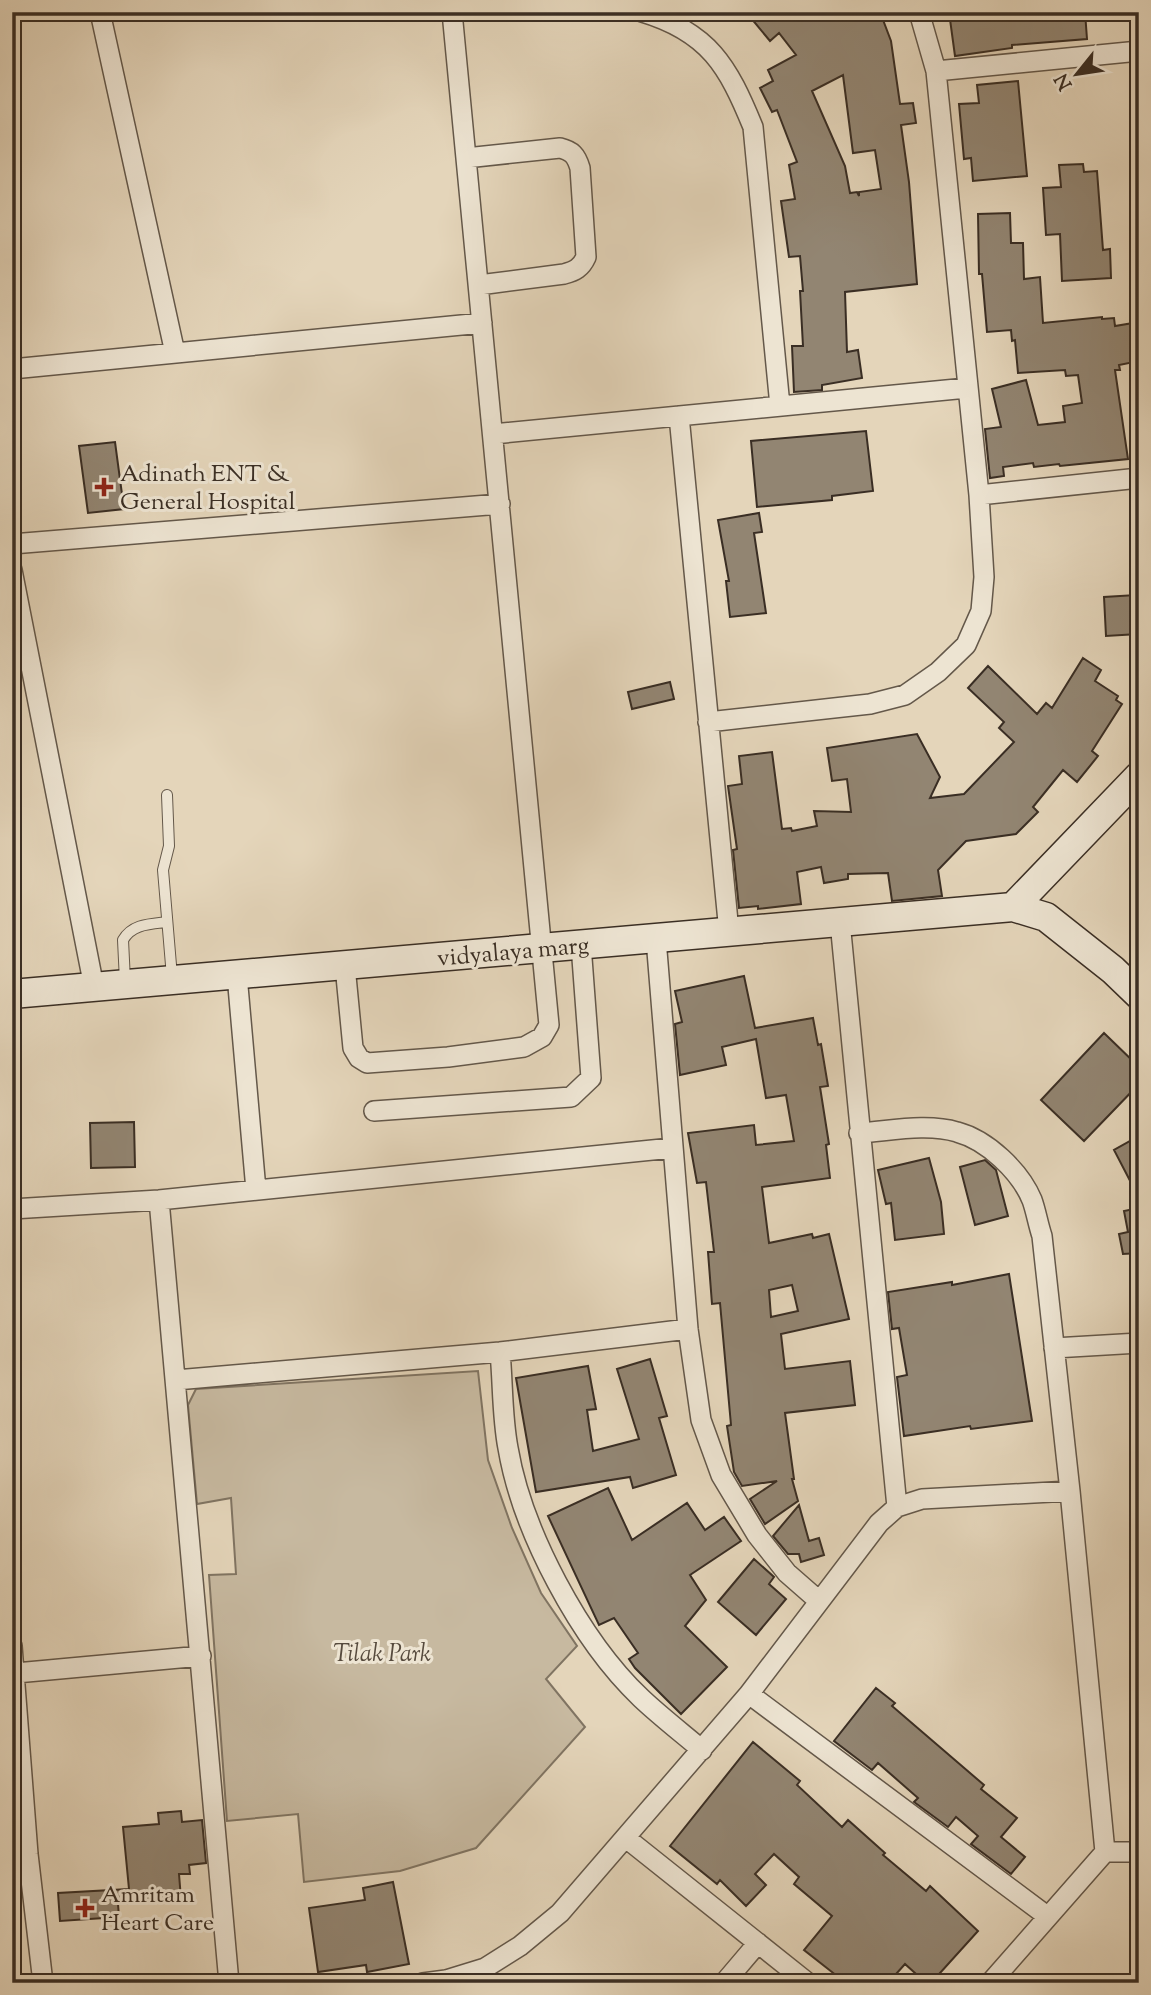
<svg xmlns="http://www.w3.org/2000/svg" width="1151" height="1995" font-family="'Sorts Mill Goudy',serif">
	<style>
		.green { fill: #c7b9a0; stroke: #807462; stroke-width: 2 }
		.building { fill: #928572; stroke: #3a2e24; stroke-width: 2; fill-rule: evenodd }
		.lines { fill: none; stroke-linecap: round; stroke-linejoin: round }
		.lane-casing { stroke: #64584a; stroke-width: 12 }
		.street-casing { stroke: #64584a; stroke-width: 22 }
		.secondary-casing { stroke: #3a2e24; stroke-width: 31 }
		.lane { stroke: #ede4d2; stroke-width: 10 }
		.street { stroke: #ede4d2; stroke-width: 19 }
		.secondary { stroke: #ede4d2; stroke-width: 28 }
		.poi-dot { fill: #8f2418; stroke: #ede4d2; stroke-width: 2.5 }
		.labels { text-anchor: middle; stroke-width: 6; stroke-linejoin: round; paint-order: stroke }
		.poi-label { font-size: 24px; fill: #3a2e24; stroke: #ede4d2; text-anchor: start }
		.street-label { font-size: 24px; fill: #3a2e24; stroke: #ede4d2 }
		.park-label { font-size: 24px; font-style: italic; fill: #564a3d; stroke: #ede4d2 }
	</style>
	<rect width="100%" height="100%" fill="#e4d5ba"/>
	<filter id="stains"><feTurbulence type="fractalNoise" baseFrequency=".00286" numOctaves="4"/><feColorMatrix values="0 0 0 0 .2 0 0 0 0 .09 0 0 0 0 .02 0 0 0 .5 -.17"/></filter>
	<radialGradient id="worn" r=".72"><stop offset=".6" stop-color="#630" stop-opacity="0"/><stop offset="1" stop-color="#630" stop-opacity=".3"/></radialGradient>
	<path class="green" d="M478 1371 488 1460 512 1528 541 1593 577 1646 546 1679 585 1727 476 1848 400 1871 304 1882 298 1814 227 1821 209 1575 236 1574 231 1498 197 1504 188 1405 196 1389Z"/>
	<path class="building" d="M758 12H880L891 41 900 104 913 103 916 123 901 125 909 182 917 284 845 292 847 352 858 350 862 378 822 385V390L794 392 792 346H803L800 291H803L800 256 789 257 781 201 795 199 789 165 797 162 777 110 772 112 760 88 773 81 768 70 796 55 779 33 770 41 751 18ZM843 75 853 153 875 150 881 189 859 192V196L857 192 850 193 845 166 812 91Z
		M949 12H1085L1087 39 1012 45V48L955 56Z
		M1018 81 1027 176 973 181 971 158 964 159 959 104 979 103 977 85Z
		M1083 164 1084 172 1097 171 1103 250 1110 249 1111 278 1062 281 1060 234 1046 235 1043 188 1061 187 1059 165Z
		M1010 213 1011 243H1023L1024 279 1040 277 1043 323 1102 317V319L1114 318 1115 326 1139 322V361L1119 365 1120 370H1115L1128 459 1060 466 1059 464 1034 467 1033 463 1003 467 1004 476 990 478 985 429 1001 427 992 389 1026 380 1038 425 1065 422 1063 406 1082 403 1078 375 1066 376 1065 370 1018 373 1015 340 1012 341 1011 330 987 332 982 274H979L978 214Z
		M866 431 873 491 832 496V500L757 507 751 441Z
		M115 442 124 509 88 513 79 446Z
		M759 513 762 532 754 533 766 613 730 617 726 581H729L718 520Z
		M1136 595 1138 634 1106 636 1104 597Z
		M1083 658 1101 670 1095 681 1118 696 1116 700 1122 704 1092 751 1098 756 1077 782 1063 770 1033 807 1038 812 1016 834 966 841 938 870 942 896 892 901 888 873 848 874V879L824 883 821 867 797 872 801 904 758 909V906L739 908 733 850 737 849 728 786 742 784 739 756 772 752 782 829 791 828 792 831 817 826 814 811 851 812 847 779 832 781 827 748 917 734 940 777 930 798 964 794 1014 742 999 728 1004 722 968 688 988 666 1037 714 1046 703 1052 708Z
		M670 682 674 699 632 709 628 692Z
		M744 976 755 1028 813 1018 818 1045 821 1044 828 1086 820 1087 829 1144 826 1145 830 1178 762 1187 769 1243 812 1234 813 1238 829 1234 849 1319 781 1334 785 1369 850 1361 855 1405 785 1413 794 1479H792L798 1501 765 1524 750 1499 777 1481 742 1486 734 1472 727 1426 731 1425 720 1303 712 1304 708 1252H714L706 1182 697 1183 688 1133 754 1125 756 1145 794 1141 786 1095 766 1098 756 1039 722 1047 726 1065 680 1075 675 1024 682 1022 675 991ZM792 1285 798 1311 771 1317 769 1290Z
		M1104 1033 1139 1067V1084L1084 1141 1041 1100Z
		M134 1122 135 1167 91 1168 90 1123Z
		M1139 1136V1198L1114 1150Z
		M929 1158 941 1202 944 1234 895 1240 891 1203 886 1204 878 1170Z
		M985 1160 996 1170 1008 1216 975 1225 960 1167Z
		M1139 1208V1253L1123 1254 1119 1234 1128 1232 1124 1211Z
		M1009 1274 1032 1421 971 1429 970 1426 904 1436 897 1377 907 1375 899 1328 892 1329 888 1292 952 1282V1285Z
		M650 1359 667 1416 659 1418 676 1475 633 1488 630 1477 536 1492 516 1378 588 1366 596 1409 587 1410 593 1451 639 1439 617 1369Z
		M608 1488 632 1540 687 1503 705 1530 724 1517 741 1541 690 1575 706 1600 685 1626 727 1667 681 1714 635 1668 629 1659 638 1653 614 1618 599 1625 548 1516Z
		M799 1505 809 1541 819 1538 824 1555 801 1562 799 1554H788L773 1536Z
		M754 1559 774 1577 769 1584 786 1599 756 1635 718 1602Z
		M876 1688 895 1703 892 1706 984 1785 981 1789 1017 1818 1001 1837 1025 1857 1011 1874 971 1844 978 1836 956 1817 948 1827 914 1802 918 1798 878 1763 872 1770 834 1741Z
		M753 1742 800 1781 797 1785 842 1827 848 1820 885 1853 883 1855 926 1891 930 1886 978 1931 931 1983H926L905 1964 888 1983H847L838 1975 837 1976 804 1950 832 1916 794 1884 799 1877 774 1854 755 1874 766 1885 746 1906 720 1880 717 1884 670 1846Z
		M181 1811 182 1822 202 1820 206 1863 189 1865 190 1874H179L181 1899 118 1904 119 1917 60 1921 58 1893 129 1889 123 1827 159 1824 158 1813Z
		M393 1882 409 1964 367 1972 366 1965 318 1972 309 1908 365 1900 363 1888Z"/>
	<g class="lines">
		<defs>
			<path id="lane" d="M167 795 169 846 163 870 172 977
				M125 981 123 940C132 924 150 924 167 922"/>
			<path id="street" d="M100 12 175 353
				M642 12C709 32 728 66 753 127L780 406
				M936 71 1139 51
				M466 158 560 148C572 151 576 155 580 168L586 257C581 268 575 271 564 274L479 285
				M12 369 482 323
				M679 416 729 932
				M493 434 967 388
				M979 495 1139 478
				M12 544 500 504
				M12 570 94 987
				M708 722 870 704 905 695 938 672 966 645 981 611 984 577 979 495 936 71 919 12
				M840 922 897 1507
				M656 939 688 1329 701 1420 721 1475 757 1535 787 1573 819 1601
				M345 966 353 1048 359 1058 367 1063 448 1057 524 1047 542 1037 549 1025 452 12
				M237 975 256 1190
				M374 1111 571 1097 591 1078 581 945
				M859 1133C890 1131 927 1123 957 1132 987 1140 1020 1171 1032 1200 1036 1211 1038 1224 1042 1236L1070 1491 1105 1852
				M159 1200 229 1983
				M12 1209 159 1200 672 1148
				M1054 1348 1139 1343
				M500 1352C503 1384 502 1417 508 1448 522 1531 580 1640 641 1698 660 1716 682 1733 702 1750
				M176 1380 500 1352 688 1329
				M12 1646 28 1854 43 1983
				M16 1673 201 1656
				M749 1694 1047 1916
				M626 1838 808 1983
				M423 1983 446 1980 485 1968 520 1946 560 1913 749 1694 879 1523 897 1507 922 1499 1070 1491
				M724 1983 758 1943
				M990 1983 1105 1852H1139"/>
			<path id="secondary" d="M1013 907 1139 776
				M12 994 1013 907 1046 917 1113 970 1139 995"/>
		</defs>
		<use href="#lane" class="lane-casing"/>
		<use href="#street" class="street-casing"/>
		<use href="#secondary" class="secondary-casing"/>
		<use href="#lane" class="lane"/>
		<use href="#street" class="street"/>
		<use href="#secondary" class="secondary"/>
	</g>
	<g class="poi-dot">
		<path d="M100.5 476.5h7v7h7v7h-7v7h-7v-7h-7v-7h7z"/>
		<path d="M81.5 1897.5h7v7h7v7h-7v7h-7v-7h-7v-7h7z"/>
	</g>
	<g class="labels">
		<g class="poi-label">
			<text x="120" y="481">Adinath ENT &amp;<tspan x="120" dy="28">General Hospital</tspan></text>
			<text x="101" y="1902">Amritam<tspan x="101" dy="28">Heart Care</tspan></text>
		</g>
		<g class="street-label">
			<text transform="translate(513 951) rotate(-5)" y="8">vidyalaya marg</text>
		</g>
		<g class="park-label">
			<text x="382" y="1661">Tilak Park</text>
		</g>
	</g>
	<rect width="1151" height="1995" fill="none" stroke="#e4d5ba" stroke-width="42"/>
	<rect x="14" y="14" width="1123" height="1967" fill="none" stroke="#3a2e24" stroke-width="3.5"/>
	<rect x="21" y="21" width="1109" height="1953" fill="none" stroke="#3a2e24" stroke-width="2"/>
	<g transform="translate(1077 74) rotate(240)" stroke="#ede4d2" stroke-width="5" paint-order="stroke">
	<path d="M0-5L12 26L0 18L-12 26Z" fill="#3a2e24"/>
	<text y="-10" font-size="19" font-weight="bold" text-anchor="middle" fill="#3a2e24">N</text>
	</g>
	<rect width="100%" height="100%" filter="url(#stains)"/>
	<rect width="100%" height="100%" fill="url(#worn)"/>
</svg>
